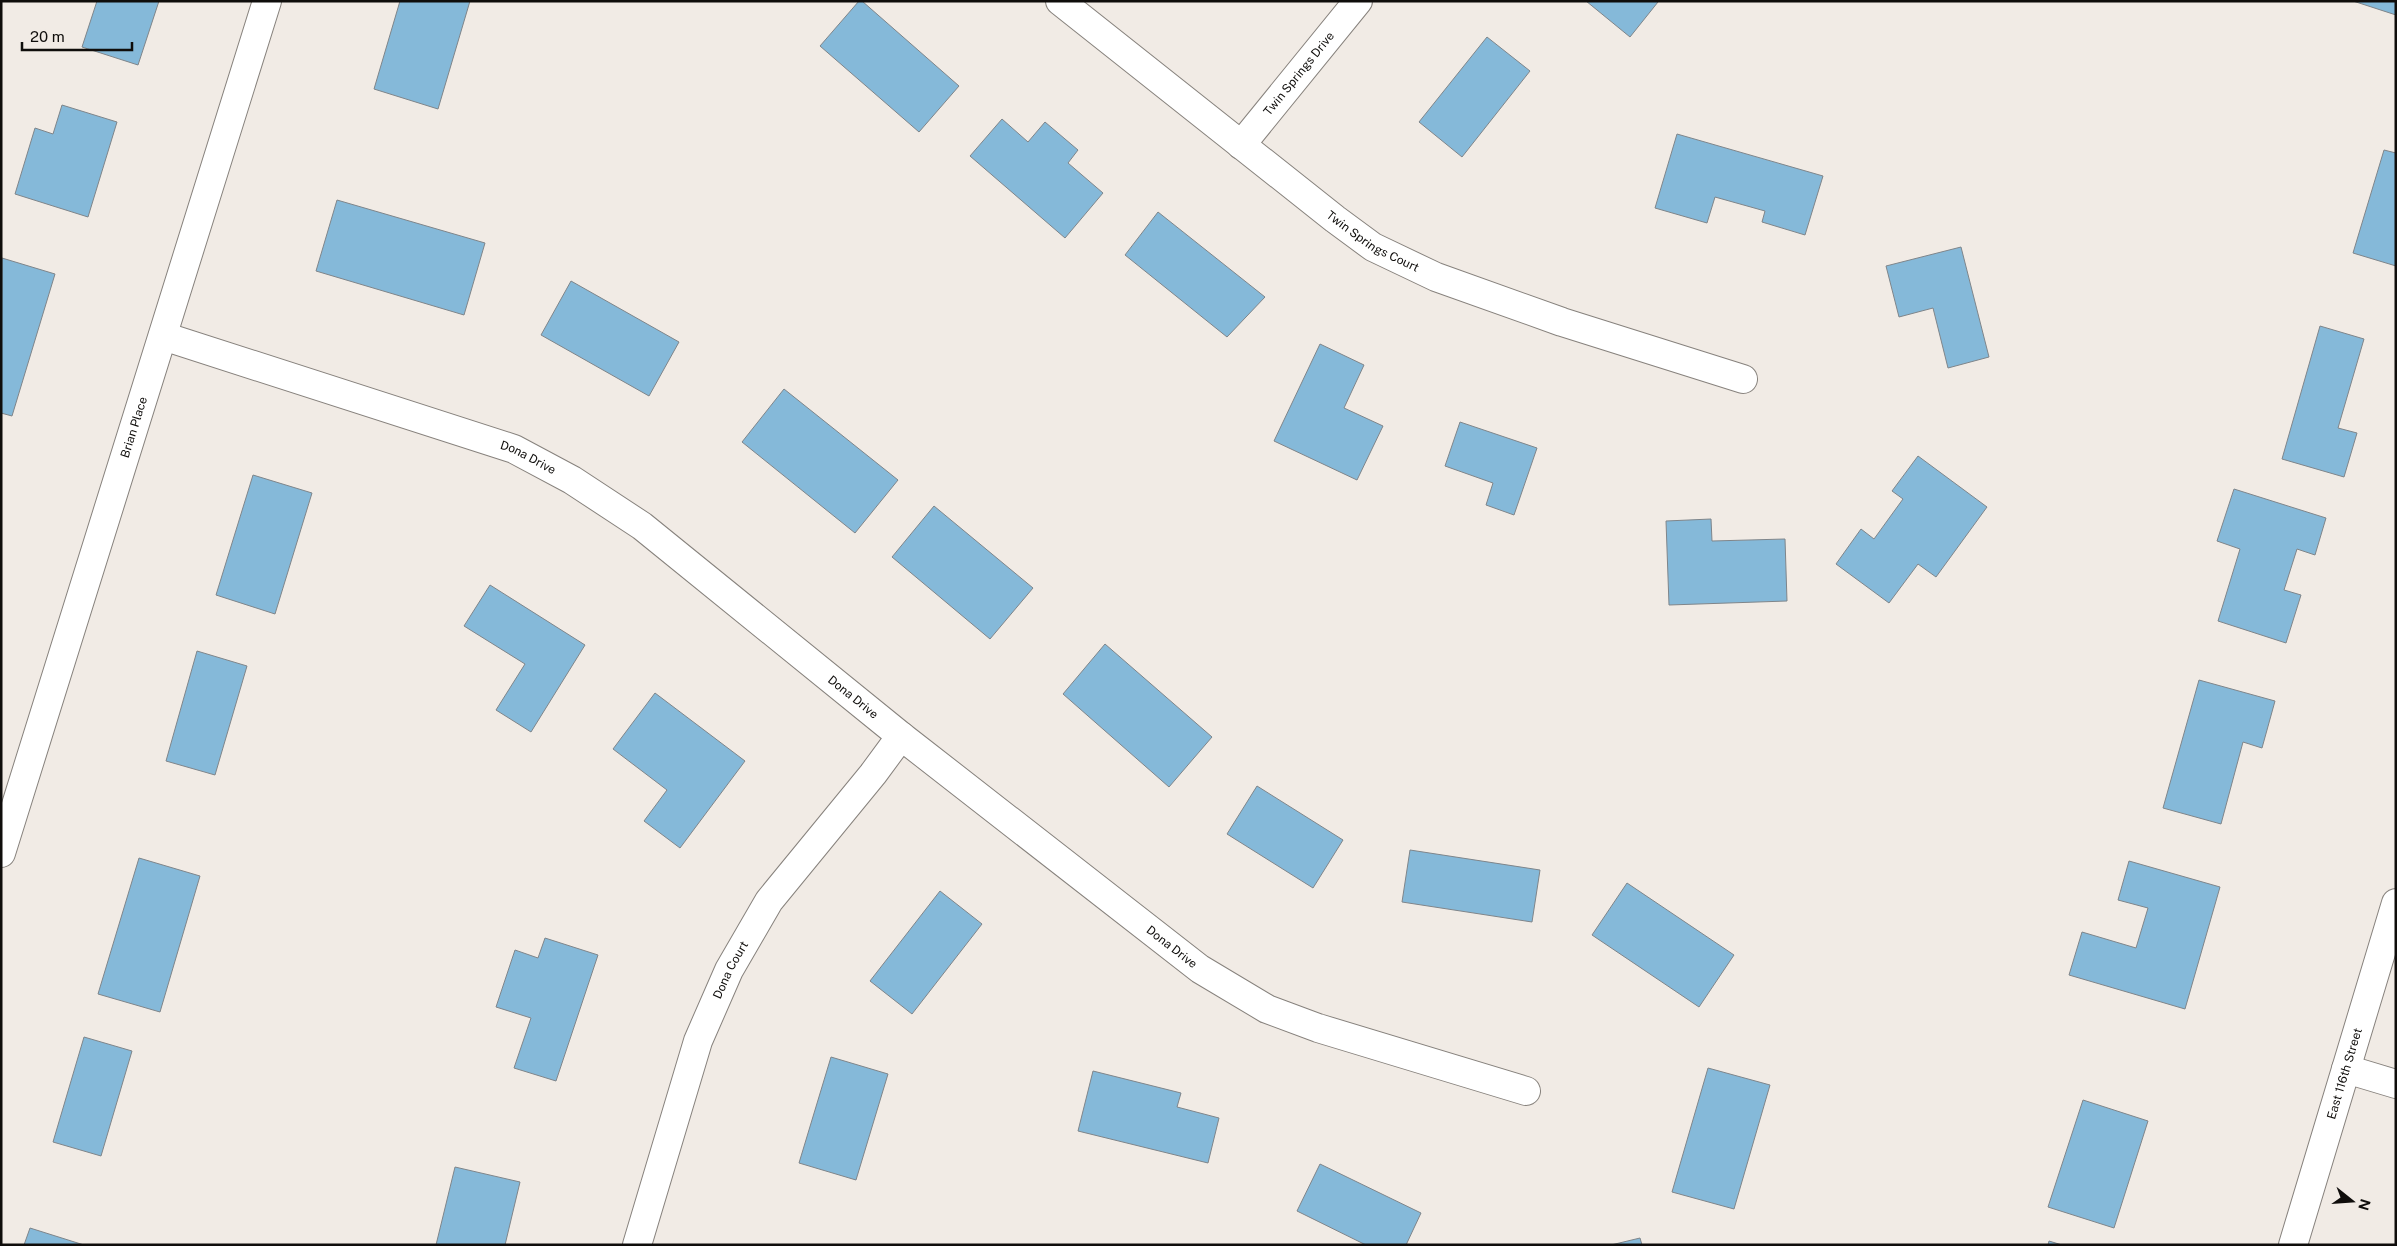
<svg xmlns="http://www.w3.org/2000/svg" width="2397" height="1246" font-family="'Public Sans',sans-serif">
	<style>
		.building { fill: #85b9d9; stroke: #7f858a }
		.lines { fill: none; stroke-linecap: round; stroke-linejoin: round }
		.street-casing { stroke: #87827d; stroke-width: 30 }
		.primary-casing { stroke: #87827d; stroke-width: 30 }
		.street { stroke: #fff; stroke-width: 28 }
		.primary { stroke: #fff; stroke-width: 28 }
		.labels { text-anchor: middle; stroke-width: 5; stroke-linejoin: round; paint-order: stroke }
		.street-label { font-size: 12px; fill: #0f0d0b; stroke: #f1ebe5 }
	</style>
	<rect width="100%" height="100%" fill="#f1ebe5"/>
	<path class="building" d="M97 1H159L138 65 82 47Z
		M400 1H470L438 109 374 89Z
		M859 1H862L959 86 919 132 820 46Z
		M1586 1H1657L1658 2 1630 37Z
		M2353 1H2396V15Z
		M1487 37 1530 71 1462 157 1419 122Z
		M62 105 117 122 88 217 15 194 35 128 53 134Z
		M1002 119 1028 142 1045 122 1078 150 1068 163 1103 193 1065 238 970 156Z
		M1677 134 1823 176 1805 235 1762 222 1765 211 1715 197 1707 223 1655 208Z
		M2384 150 2396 153V266L2353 253Z
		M337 200 485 243 464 315 316 271Z
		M1158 212 1265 297 1227 337 1125 255Z
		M1961 247 1989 357 1948 368 1933 308 1899 317 1886 266Z
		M2 258 55 274 12 416 1 413Z
		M571 281 679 342 649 396 541 335Z
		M2320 326 2364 339 2338 428 2357 433 2344 477 2282 459Z
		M1320 344 1364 365 1344 408 1383 426 1357 480 1274 441Z
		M784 389 898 480 855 533 742 442Z
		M1460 422 1537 448 1514 515 1486 505 1493 483 1445 466Z
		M1918 456 1987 507 1936 577 1918 564 1889 603 1836 564 1861 529 1874 539 1903 499 1892 491Z
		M253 475 312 493 275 614 216 595Z
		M2234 489 2326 518 2315 555 2297 549 2284 590 2301 595 2286 643 2218 621 2240 549 2217 541Z
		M934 506 1033 588 990 639 892 557Z
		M1711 519 1712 541 1785 539 1787 601 1669 605 1666 521Z
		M490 585 585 645 531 732 496 710 525 664 464 626Z
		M1105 644 1212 737 1169 787 1063 694Z
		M197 651 247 666 215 775 166 761Z
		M2199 680 2275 701 2262 748 2243 742 2221 824 2163 808Z
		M655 693 745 761 680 848 644 821 667 790 613 749Z
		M1257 786 1343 840 1313 888 1227 834Z
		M1410 850 1540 870 1532 922 1402 902Z
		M139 858 200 876 160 1012 98 994Z
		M2129 861 2220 887 2185 1009 2069 975 2082 932 2136 948 2148 908 2118 900Z
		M1627 883 1734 955 1699 1007 1592 935Z
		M940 891 982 924 912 1014 870 981Z
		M545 938 598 955 556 1081 514 1068 531 1018 496 1007 515 950 538 958Z
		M84 1037 132 1051 101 1156 53 1142Z
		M831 1057 888 1074 856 1180 799 1163Z
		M1708 1068 1770 1085 1734 1209 1672 1192Z
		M1093 1071 1181 1093 1177 1107 1219 1118 1208 1163 1078 1131Z
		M2083 1100 2148 1121 2114 1228 2048 1207Z
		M1320 1164 1421 1213 1406 1245H1366L1297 1211Z
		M455 1167 520 1182 505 1245H436Z
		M30 1228 84 1245H24Z
		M1640 1238 1642 1245H1611Z
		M2049 1241 2062 1245H2048Z"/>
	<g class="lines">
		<defs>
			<g id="street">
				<path id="s1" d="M1060 1 1335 219 1373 247 1436 277 1562 322 1743 379"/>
				<path id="s2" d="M1241 145 1358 1"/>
				<path id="s3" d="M163 336 514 449 572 480 642 526 901 736 1200 969 1267 1009 1318 1028 1526 1091"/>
				<path id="s4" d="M1 853 267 1"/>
				<path d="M2346 1069 2396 1084"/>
				<path id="s5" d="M637 1245 698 1041 729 970 769 901 873 774 901 736"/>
			</g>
			<g id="primary">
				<path id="s6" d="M2293 1245 2396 903"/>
			</g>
		</defs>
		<use href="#street" class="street-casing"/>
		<use href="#primary" class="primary-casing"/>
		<use href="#street" class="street"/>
		<use href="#primary" class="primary"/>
	</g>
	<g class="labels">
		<g class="street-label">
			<text dy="4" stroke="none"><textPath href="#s2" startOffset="92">Twin Springs Drive</textPath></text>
			<text dy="4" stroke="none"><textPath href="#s1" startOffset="395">Twin Springs Court</textPath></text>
			<text dy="4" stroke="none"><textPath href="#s4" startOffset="446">Brian Place</textPath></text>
			<text dy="4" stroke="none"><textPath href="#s3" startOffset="385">Dona Drive</textPath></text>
			<text dy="4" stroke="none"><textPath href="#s3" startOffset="790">Dona Drive</textPath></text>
			<text dy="4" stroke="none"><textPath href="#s3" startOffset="1195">Dona Drive</textPath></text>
			<text dy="4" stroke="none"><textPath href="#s5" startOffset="291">Dona Court</textPath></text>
			<text dy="4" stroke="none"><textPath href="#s6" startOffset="179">East 116th Street</textPath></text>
		</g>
	</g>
	<rect width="2397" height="1246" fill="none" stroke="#0f0d0b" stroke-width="5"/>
	<g transform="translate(2352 1201) rotate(107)" stroke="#f1ebe5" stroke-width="4" paint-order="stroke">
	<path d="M0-4L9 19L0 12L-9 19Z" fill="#0f0d0b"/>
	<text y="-8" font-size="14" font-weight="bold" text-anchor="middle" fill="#0f0d0b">N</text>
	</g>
	<path d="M22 42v8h110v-8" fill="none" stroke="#0f0d0b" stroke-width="2.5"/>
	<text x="30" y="42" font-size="15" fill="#0f0d0b" stroke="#f1ebe5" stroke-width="4" paint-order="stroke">20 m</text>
</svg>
